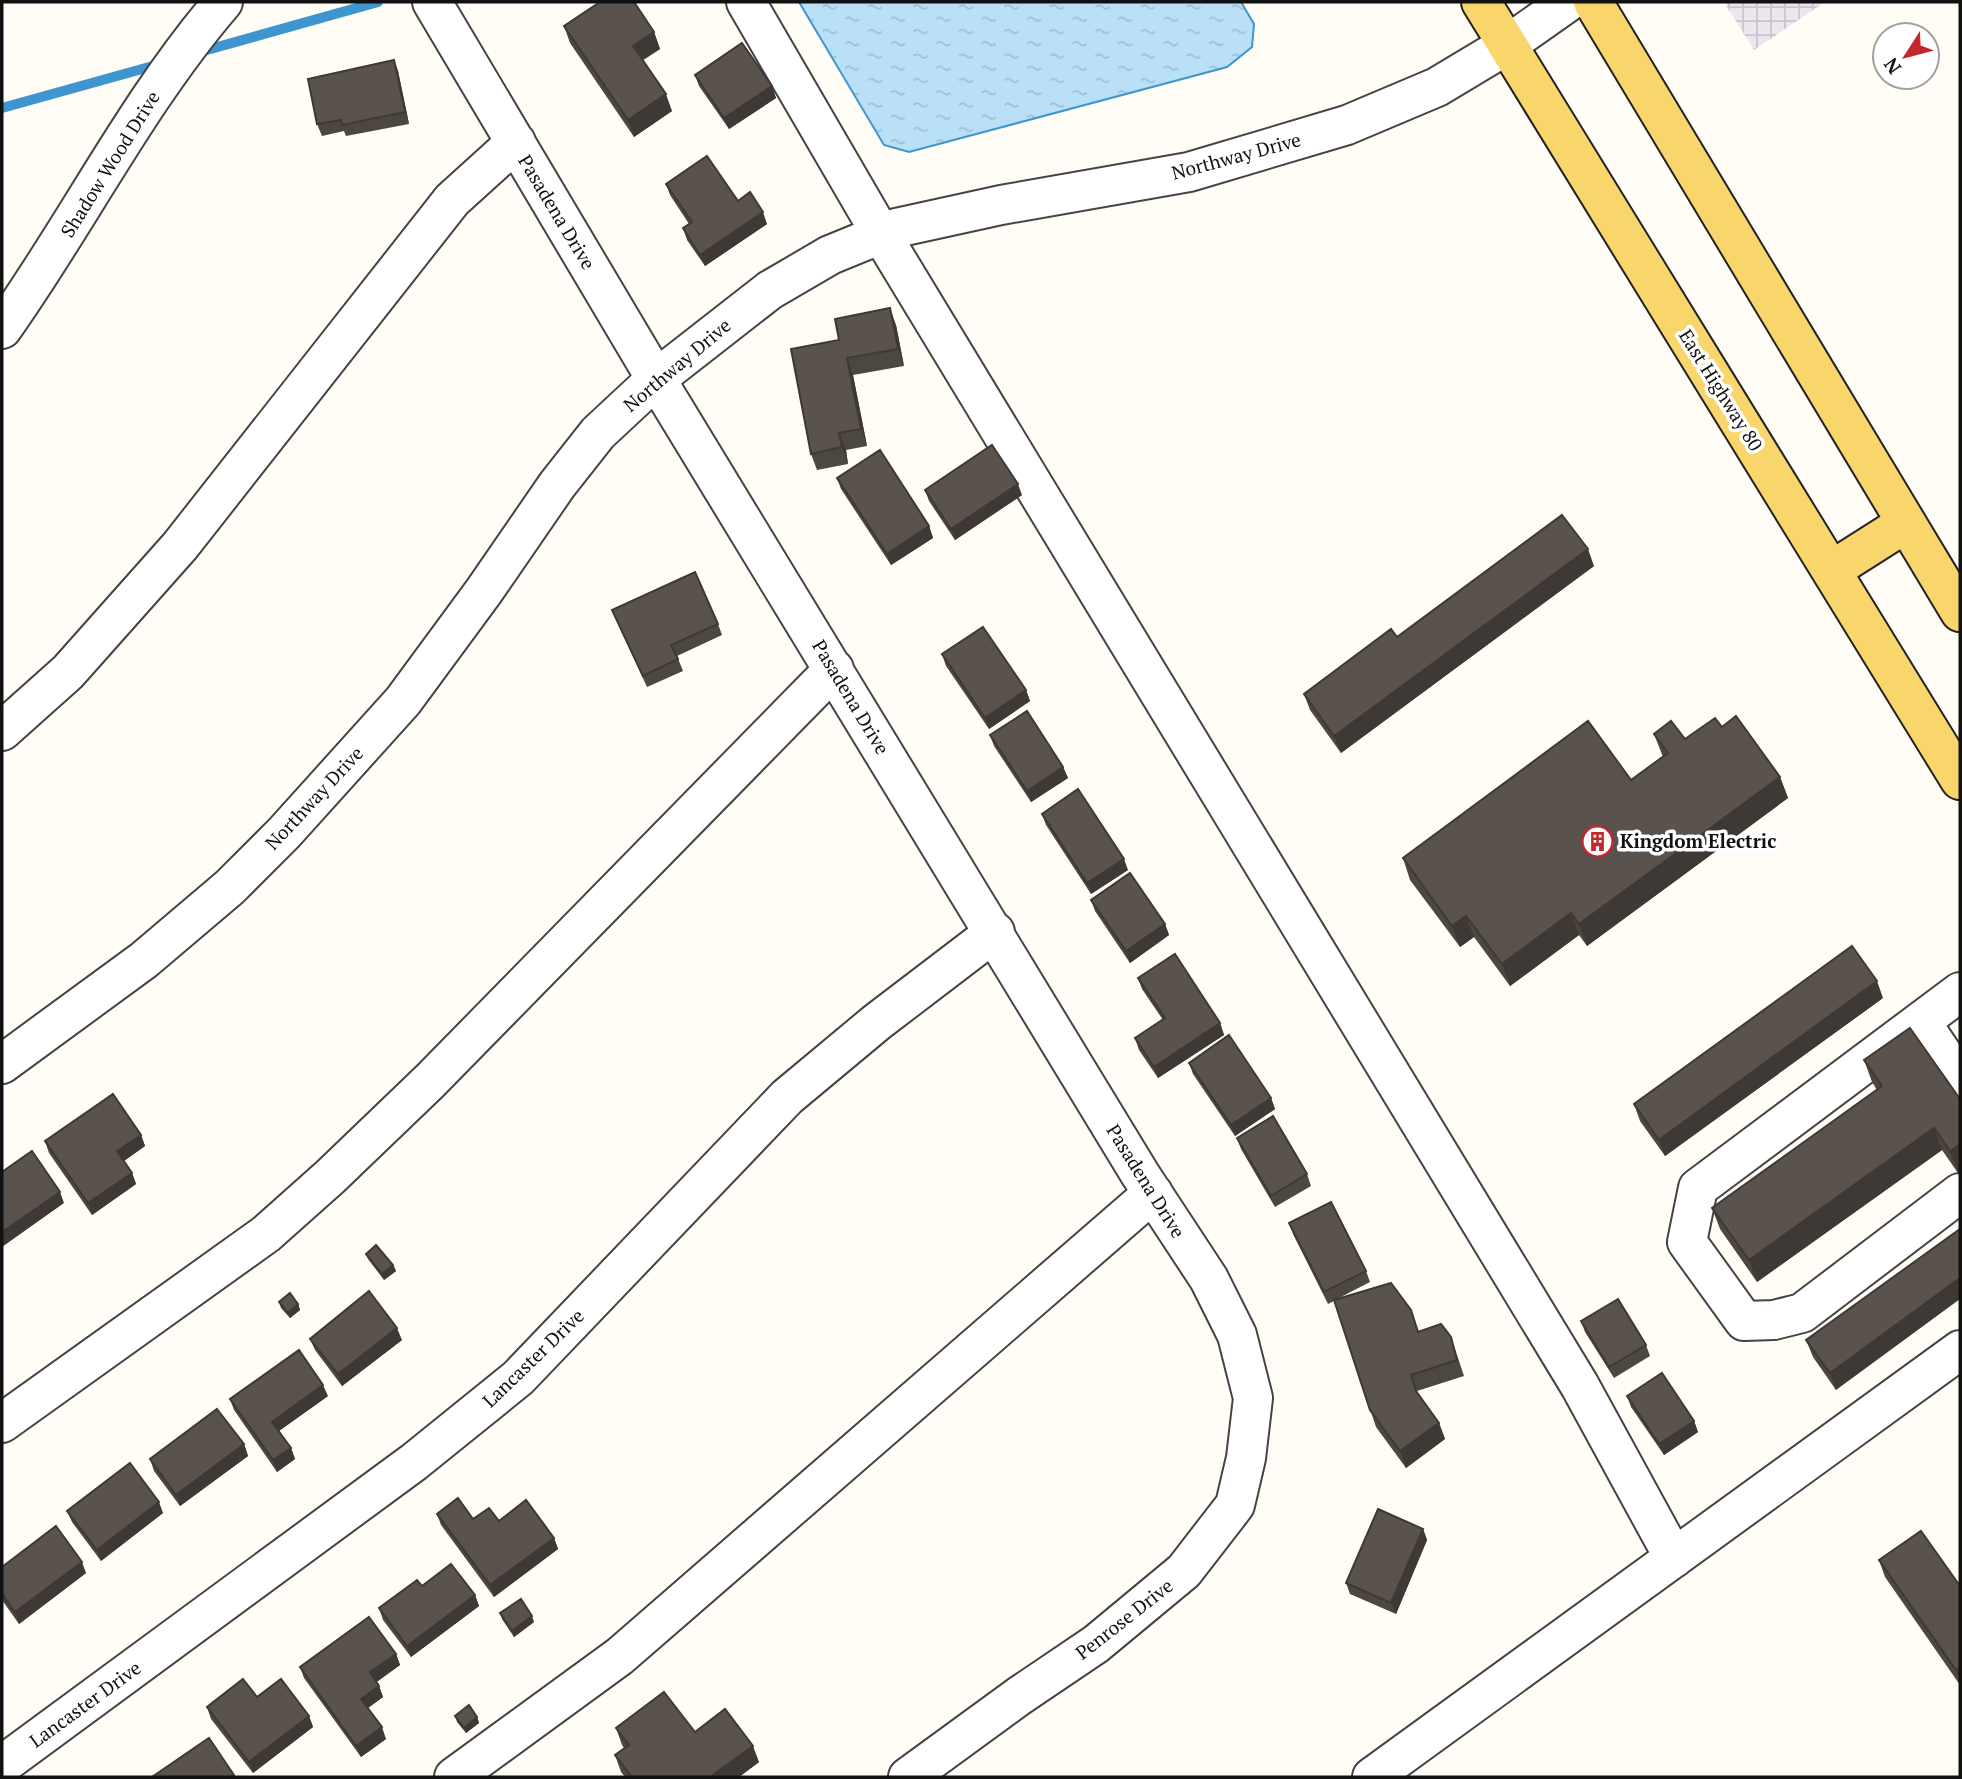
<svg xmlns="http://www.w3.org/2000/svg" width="1962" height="1779" font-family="'PT Serif',serif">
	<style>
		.industrial { fill: url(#industrial-grid) }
		.water { fill: url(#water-ripples); stroke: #3f96cf; stroke-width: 2 }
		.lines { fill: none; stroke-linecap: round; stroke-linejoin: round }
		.stream { stroke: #3f96cf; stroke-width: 10 }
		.minor-casing { stroke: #444; stroke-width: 42 }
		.major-casing { stroke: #222; stroke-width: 42 }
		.minor { stroke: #fff; stroke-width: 38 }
		.major { stroke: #f9d66b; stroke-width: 38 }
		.wall { fill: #4d4742 }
		.shaded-wall { fill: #3f3936 }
		.building { fill: #5a524d; stroke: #3f3936; stroke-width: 2 }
		.labels { text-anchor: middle; stroke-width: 7; stroke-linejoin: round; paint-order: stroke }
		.street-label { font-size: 19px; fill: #111; stroke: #fff }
		.poi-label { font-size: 19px; font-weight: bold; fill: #111; stroke: #fff; text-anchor: start }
	</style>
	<defs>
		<pattern id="industrial-grid" width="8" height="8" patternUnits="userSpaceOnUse" patternTransform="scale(1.75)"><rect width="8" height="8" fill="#eee6ef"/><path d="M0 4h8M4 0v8" fill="none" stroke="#cbc4cc"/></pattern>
		<pattern id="water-ripples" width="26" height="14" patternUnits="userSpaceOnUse" patternTransform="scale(1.75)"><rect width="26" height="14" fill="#b9e0f7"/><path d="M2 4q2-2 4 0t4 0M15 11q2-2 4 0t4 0" fill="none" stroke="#9ebfd3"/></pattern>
	</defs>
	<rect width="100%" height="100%" fill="#fffdf5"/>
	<path class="industrial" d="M1724 2H1825L1754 50Z"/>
	<path class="water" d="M799 2H1241L1254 24 1252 47 1227 67 909 152 884 145Z"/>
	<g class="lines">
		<path class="stream" d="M196 53 378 2
			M2 108 160 64"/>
		<defs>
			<path id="minor" d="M432 2 656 379 1140 1174 1209 1279 1237 1335 1253 1398 1246 1458 1235 1505 1184 1571 1096 1644 1019 1696 908 1777
				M746 2 881 234 1580 1386 1674 1558
				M2 329C78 222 137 102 223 2
				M2 731 68 672 180 546 452 200 516 142
				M1960 992 1698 1188 1687 1242 1744 1321 1774 1320 1802 1313 1960 1193
				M1921 1022 1960 1080
				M2 1064 144 960 230 887 284 833 403 701 484 591 557 485 598 433 656 379 770 290 830 255 896 228 1001 205 1189 172 1347 125 1437 87 1507 45 1568 2
				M2 1423 266 1234 330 1177 430 1081 834 669
				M2 1765 414 1462 518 1378 787 1097 877 1022 995 932
				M454 1777 620 1656 1153 1193
				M1372 1777 1960 1350"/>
			<path id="major" d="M1481 2 1960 780
				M1593 2 1960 612
				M1832 570 1906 523"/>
		</defs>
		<use href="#minor" class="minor-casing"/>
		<use href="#major" class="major-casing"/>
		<use href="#minor" class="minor"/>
		<use href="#major" class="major"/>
	</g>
	<path class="wall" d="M564 26 654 32 660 49 643 60 672 111 634 137 570 43Z
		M394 60 398 71 409 124 346 136 344 131 322 136 317 124Z
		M695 75 772 86 776 98 729 129 699 86Z
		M666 184 738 201 767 224 705 266 687 240 683 228 689 224 670 195Z
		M896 325 904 366 853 375 867 446 846 450 848 464 817 470 811 454 839 340Z
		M837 478 929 526 933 538 891 565 841 489Z
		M925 490 1022 495 955 540 929 501Z
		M1594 566 1341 753 1310 710 1304 694 1397 637Z
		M612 610 718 624 722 635 677 656 683 671 647 687 617 622Z
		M942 654 1026 690 1030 701 989 729 946 666Z
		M1722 727 1780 777 1788 798 1587 946 1579 935 1510 986 1474 937 1460 947 1410 880 1403 858 1631 780 1663 757 1654 734 1685 739Z
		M990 735 1063 767 1068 778 1031 802 994 746Z
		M1042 814 1128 870 1091 894 1046 825Z
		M1091 900 1165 924 1169 935 1130 963 1095 911Z
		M1138 978 1220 1023 1224 1035 1158 1078 1139 1050 1135 1038 1163 1020 1142 989Z
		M1883 998 1665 1156 1640 1121 1634 1104Z
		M1864 1060 1960 1099V1172L1958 1173 1942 1150 1757 1282 1720 1229 1712 1208 1877 1090 1872 1082Z
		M1189 1063 1271 1098 1275 1109 1235 1136 1193 1074Z
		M141 1135 145 1146 124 1161 132 1173 136 1184 92 1215 49 1153 45 1141Z
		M1237 1138 1307 1174 1311 1186 1275 1207 1241 1149Z
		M1289 1223 1366 1271 1370 1282 1335 1300 1419 1331 1451 1337 1464 1376 1417 1391 1439 1423 1445 1439 1406 1468 1376 1427 1334 1301 1328 1304 1293 1234Z
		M1960 1229 1836 1390 1813 1357 1806 1340Z
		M366 1254 393 1265 396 1271 384 1280 368 1259Z
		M279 1302 298 1304 300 1310 290 1318 281 1308Z
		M1581 1321 1646 1345 1650 1356 1614 1378 1585 1332Z
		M310 1339 402 1340 342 1386 315 1350Z
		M328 1396 279 1431 291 1448 295 1459 277 1472 234 1410 230 1399Z
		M1627 1396 1694 1421 1698 1432 1664 1455 1631 1407Z
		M244 1444 248 1456 180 1506 154 1471 150 1459Z
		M67 1511 163 1513 101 1561 72 1522Z
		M437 1514 473 1519 499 1521 554 1538 558 1549 494 1597 441 1525Z
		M1423 1529 1427 1540 1396 1614 1350 1594 1346 1583Z
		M1879 1560 1960 1586V1685L1885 1577Z
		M2 1567 86 1573 19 1624 2 1600Z
		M422 1586 475 1595 479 1606 411 1657 383 1620 379 1608Z
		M500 1613 534 1622 514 1637 502 1619Z
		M396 1654 400 1665 376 1682 379 1686 383 1697 368 1708 386 1739 361 1757 304 1678 300 1667Z
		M257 1697 309 1716 313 1727 253 1773 211 1719 207 1707Z
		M455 1716 477 1717 479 1723 466 1733 457 1722Z
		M616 1728 695 1732 759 1762 739 1777H625L621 1772 615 1755 624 1748 622 1745Z"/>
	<path class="shaded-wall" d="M654 32 660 49 640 62 633 46Z
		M394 60 398 71 409 124 405 112Z
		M772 86 776 98 729 129 724 118Z
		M666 94 672 111 634 137 628 120Z
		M763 212 767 224 705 266 700 255Z
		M890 308 896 325 904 366 898 349Z
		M847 358 853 375 867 446 861 429Z
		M839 433 846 450 848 464 842 447Z
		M1018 484 1022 495 955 540 951 529Z
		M929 526 933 538 891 565 887 554Z
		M1588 549 1594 566 1341 753 1334 736Z
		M1026 690 1030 701 989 729 985 718Z
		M1063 767 1068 778 1031 802 1027 791Z
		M1780 777 1788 798 1587 946 1579 924Z
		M1124 859 1128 870 1091 894 1087 883Z
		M1571 913 1579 935 1510 986 1502 964Z
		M1466 916 1474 937 1460 947 1452 926Z
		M1165 924 1169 935 1130 963 1126 951Z
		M1877 981 1883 998 1665 1156 1659 1140Z
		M1220 1023 1224 1035 1158 1078 1154 1067Z
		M1271 1098 1275 1109 1235 1136 1231 1125Z
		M1934 1128 1942 1150 1757 1282 1749 1260Z
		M141 1135 145 1146 121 1163 117 1151Z
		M1960 1144V1172L1958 1173 1950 1151Z
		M132 1173 136 1184 92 1215 88 1203Z
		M60 1192 64 1203 2 1247V1232Z
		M393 1265 396 1271 384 1280 382 1274Z
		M1960 1278V1299L1836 1390 1830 1373Z
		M298 1304 300 1310 290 1318 288 1313Z
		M397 1328 402 1340 342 1386 338 1374Z
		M323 1385 328 1396 276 1433 272 1422Z
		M1694 1421 1698 1432 1664 1455 1659 1444Z
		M1439 1423 1445 1439 1406 1468 1400 1451Z
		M244 1444 248 1456 180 1506 176 1495Z
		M291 1448 295 1459 277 1472 273 1460Z
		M159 1502 163 1513 101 1561 97 1550Z
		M1423 1529 1427 1540 1396 1614 1391 1603Z
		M554 1538 558 1549 494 1597 490 1585Z
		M82 1562 86 1573 19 1624 15 1612Z
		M475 1595 479 1606 411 1657 407 1646Z
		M532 1616 534 1622 514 1637 512 1631Z
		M396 1654 400 1665 374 1684 370 1672Z
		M1960 1667V1683L1956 1670Z
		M379 1686 383 1697 365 1710 361 1699Z
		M309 1716 313 1727 253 1773 249 1762Z
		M477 1717 479 1723 466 1733 464 1728Z
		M382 1727 386 1739 361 1757 356 1746Z
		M753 1746 759 1762 739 1777H710Z"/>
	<path class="building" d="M600 2H634L654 32 633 46 666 94 628 120 564 26Z
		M742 43 772 86 724 118 695 75Z
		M394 60 405 112 342 125 341 120 317 124 308 79Z
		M707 156 738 201 750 192 763 212 700 255 683 228 692 222 666 184Z
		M890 308 898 349 847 358 861 429 839 433 842 447 811 454 791 349 839 340 835 319Z
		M992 445 1018 484 951 529 925 490Z
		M880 450 929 526 887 554 837 478Z
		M1562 515 1588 549 1334 736 1304 694 1391 629 1397 637Z
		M695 572 718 624 671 645 678 659 643 676 612 610Z
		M983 627 1026 690 985 718 942 654Z
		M1027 711 1063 767 1027 791 990 735Z
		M1736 716 1780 777 1579 924 1571 913 1502 964 1466 916 1452 926 1403 858 1588 721 1631 780 1668 753 1654 734 1671 721 1685 739 1715 718 1722 727Z
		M1078 789 1124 859 1087 883 1042 814Z
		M1130 873 1165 924 1126 951 1091 900Z
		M1852 946 1877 981 1659 1140 1634 1104Z
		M1175 954 1220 1023 1154 1067 1135 1038 1165 1018 1138 978Z
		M1910 1028 1960 1099V1144L1950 1151 1934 1128 1749 1260 1712 1208 1882 1086 1864 1060Z
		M1229 1035 1271 1098 1231 1125 1189 1063Z
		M113 1094 141 1135 117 1151 132 1173 88 1203 45 1141Z
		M1273 1116 1307 1174 1271 1196 1237 1138Z
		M32 1151 60 1192 2 1232V1172Z
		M1331 1202 1366 1271 1324 1292 1289 1223Z
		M1960 1229V1278L1830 1373 1806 1340Z
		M376 1245 393 1265 382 1274 366 1254Z
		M1391 1283 1411 1310 1418 1332 1441 1324 1451 1337 1457 1360 1411 1375 1416 1391 1439 1423 1400 1451 1370 1410 1334 1300Z
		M369 1291 397 1328 338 1374 310 1339Z
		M290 1293 298 1304 288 1313 279 1302Z
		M1618 1299 1646 1345 1609 1367 1581 1321Z
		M299 1350 323 1385 272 1422 291 1448 273 1460 230 1399Z
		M1662 1373 1694 1421 1659 1444 1627 1396Z
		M217 1409 244 1444 176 1495 150 1459Z
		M130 1463 159 1502 97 1550 67 1511Z
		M458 1498 473 1519 489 1508 499 1521 526 1500 554 1538 490 1585 437 1514Z
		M1378 1509 1423 1529 1391 1603 1346 1583Z
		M56 1526 82 1562 15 1612 2 1594V1567Z
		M1921 1531 1960 1586V1667L1956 1670 1879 1560Z
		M451 1564 475 1595 407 1646 379 1608 417 1580 422 1586Z
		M521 1599 532 1616 512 1631 500 1613Z
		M369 1617 396 1654 370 1672 379 1686 361 1699 382 1727 356 1746 300 1667Z
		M243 1679 257 1697 281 1679 309 1716 249 1762 207 1707Z
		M664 1692 695 1732 725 1709 753 1746 710 1777H632L615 1755 629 1745 616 1728Z
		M469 1705 477 1717 464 1728 455 1716Z
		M209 1738 234 1775 230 1777H152Z"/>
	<defs>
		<symbol id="building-ring" viewBox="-11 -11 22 22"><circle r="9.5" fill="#fff" stroke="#c4262e" stroke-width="1.5"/><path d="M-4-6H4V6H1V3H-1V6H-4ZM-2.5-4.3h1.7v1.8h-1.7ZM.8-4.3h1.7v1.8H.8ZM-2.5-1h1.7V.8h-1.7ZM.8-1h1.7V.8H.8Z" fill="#c4262e"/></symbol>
	</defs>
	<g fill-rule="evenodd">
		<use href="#building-ring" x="1580" y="824" width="35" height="35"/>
	</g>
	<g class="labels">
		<g class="street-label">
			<text transform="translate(1236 156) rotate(-15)" y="7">Northway Drive</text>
			<text transform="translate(110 164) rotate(-58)" y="7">Shadow Wood Drive</text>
			<text transform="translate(557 212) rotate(59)" y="7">Pasadena Drive</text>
			<text transform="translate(677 365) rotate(-40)" y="7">Northway Drive</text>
			<text transform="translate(1721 390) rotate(58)" y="7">East Highway 80</text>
			<text transform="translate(851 697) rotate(59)" y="7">Pasadena Drive</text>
			<text transform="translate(314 798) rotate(-47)" y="7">Northway Drive</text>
			<text transform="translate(1146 1181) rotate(58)" y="7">Pasadena Drive</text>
			<text transform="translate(533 1358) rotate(-44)" y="7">Lancaster Drive</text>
			<text transform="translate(1124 1619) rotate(-38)" y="7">Penrose Drive</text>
			<text transform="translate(85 1704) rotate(-36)" y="7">Lancaster Drive</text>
		</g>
		<g class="poi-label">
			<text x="1620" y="848">Kingdom Electric</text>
		</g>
	</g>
	<rect width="1962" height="1779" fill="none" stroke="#111111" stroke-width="7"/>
	<g transform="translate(1906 56) rotate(234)"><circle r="33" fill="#ffffff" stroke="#a0a0a0" stroke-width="2"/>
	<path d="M0-5L12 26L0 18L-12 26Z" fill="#c4262e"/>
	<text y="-10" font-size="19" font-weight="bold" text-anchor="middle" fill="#111111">N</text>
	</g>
</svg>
